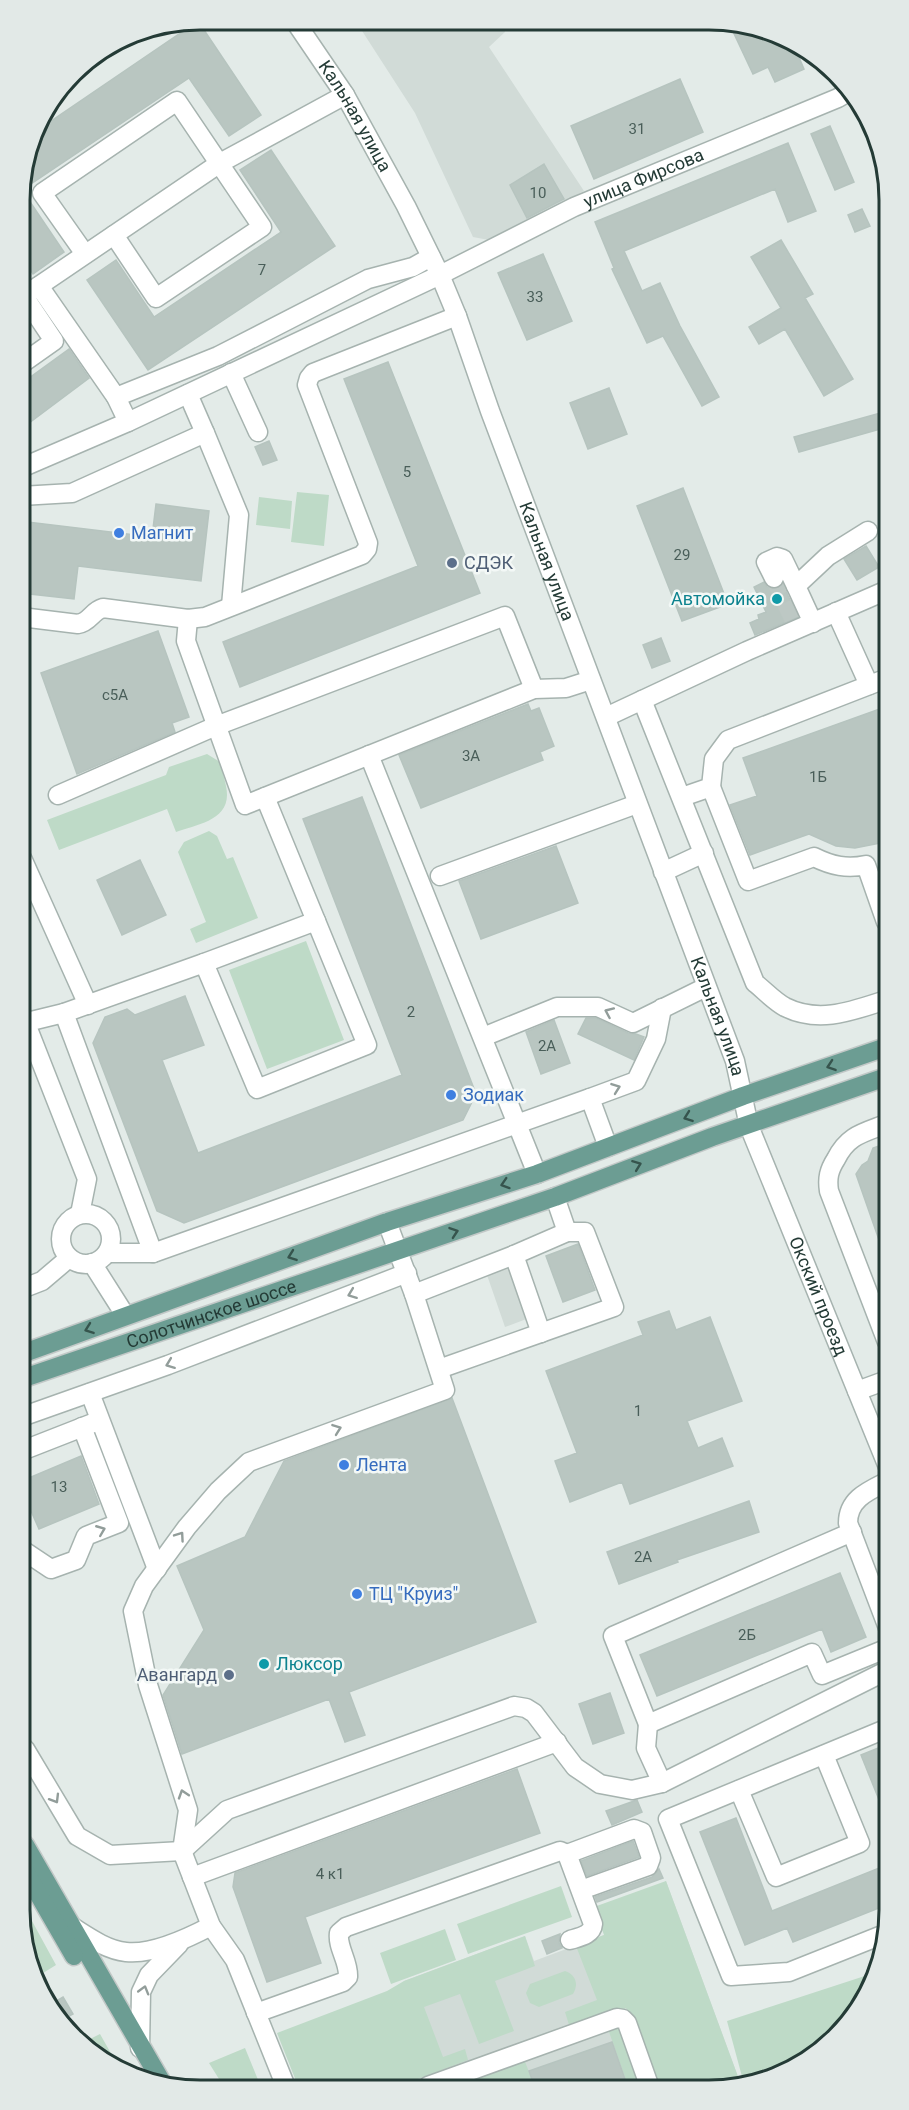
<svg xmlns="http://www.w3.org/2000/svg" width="909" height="2110" font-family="Roboto,sans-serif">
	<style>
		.built { fill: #d1dbd7 }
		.green { fill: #bedac7 }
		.building { fill: #b9c6c1; stroke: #b6c4bf; stroke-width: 1.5 }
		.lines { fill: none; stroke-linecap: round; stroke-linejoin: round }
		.minor-tunnel { stroke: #bdc8c4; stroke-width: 18; stroke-dasharray: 18 9; stroke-linecap: butt }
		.minor-casing { stroke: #a6b3af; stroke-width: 21 }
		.major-casing { stroke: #c2c8c7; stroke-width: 21 }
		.minor { stroke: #fff; stroke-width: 18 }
		.major { stroke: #6c9d93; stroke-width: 18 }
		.oneway { stroke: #929d9a }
		.oneway2 { stroke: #36544d }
		.shop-dot { fill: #3f7fe0; stroke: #f3f8f6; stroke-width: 2 }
		.service-dot { fill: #5c6f8a; stroke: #f3f8f6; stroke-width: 2 }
		.culture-dot { fill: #0f9aa8; stroke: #f3f8f6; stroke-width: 2 }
		.labels { text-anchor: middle; stroke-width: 5; stroke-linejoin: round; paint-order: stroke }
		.number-label { font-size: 15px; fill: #495e59 }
		.street-label { font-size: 18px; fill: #243b36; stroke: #f3f8f6 }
		.shop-label { font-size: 18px; fill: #366cbe; stroke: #f3f8f6; text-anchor: start }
		.service-label { font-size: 18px; fill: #4e5e75; stroke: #f3f8f6; text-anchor: start }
		.culture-label { font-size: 18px; fill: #0d838f; stroke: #f3f8f6; text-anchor: end }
		.rim { fill: none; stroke: #243b36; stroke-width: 3 }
	</style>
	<rect width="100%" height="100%" fill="#e3ebe8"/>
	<path class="built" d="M355 20 508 21 504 25 505 32 489 47 584 191 489 240 473 237 415 113Z
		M511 1267 529 1318 505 1327 487 1275Z
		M666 1881 740 2082 734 2084 409 2086 389 2031 404 1981 525 1936 534 1961 604 1935Z"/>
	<path class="green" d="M297 492 329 495 324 546 291 542Z
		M259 497 292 501 290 529 256 525Z
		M207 754 220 762C222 772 227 785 227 795 227 821 195 825 176 832L167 809 59 850 47 820 166 775 169 767Z
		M209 831 217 836 227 859 233 857 258 918 196 943 190 929 206 922 178 852 184 842Z
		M306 941 344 1040 267 1069 229 970Z
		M666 1881 740 2082 734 2084 654 2085 626 2008 570 2028 565 2012 597 2000 576 1946 604 1935 594 1907Z
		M561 1886 572 1917 468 1954 457 1924Z
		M26 1910 56 1965 35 1978 26 1957Z
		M445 1929 456 1960 391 1984 380 1953Z
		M525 1936 535 1966 495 1981 514 2031 479 2044 460 1994 424 2007 443 2057 465 2049 468 2060 399 2086H298L277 2033 387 1991 404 1981Z
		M565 1971C576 1975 579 1984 573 1994L539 2007 530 2003 526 1993 530 1984Z
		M877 1972 876 1979 852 2020 810 2060 756 2084H744L727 2021Z
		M618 2025 639 2085H622L627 2083 608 2029Z
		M100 2034 117 2064 80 2044Z
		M245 2048 261 2087H224L209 2063Z
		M524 2059 534 2085 450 2086Z"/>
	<path class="building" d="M198 21 261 115 229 136 189 78 22 190 64 252 33 274 20 254V188L35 132Z
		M729 23H744L795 48 804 69 775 82 768 67 753 74Z
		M680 79 703 132 594 179 571 126Z
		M830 126 854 182 835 190 811 134Z
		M788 143 816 211 788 222 775 189 624 251 642 291 660 283 680 326 719 397 702 406 663 336 647 343 612 269 614 268 595 222Z
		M271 150 335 246 148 370 87 280 116 260 154 317 281 232 240 170Z
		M544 164 564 199 527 218 510 185Z
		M862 209 870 226 855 232 848 215Z
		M781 240 813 294 805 298 853 379 824 396 785 329 759 344 749 327 781 308 751 257Z
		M543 254 572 321 527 340 498 273Z
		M69 349 89 378 21 429V384Z
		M388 362 480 593 240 687 223 642 418 566 344 379Z
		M609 388 627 434 588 449 570 403Z
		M884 412V428L799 452 794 437Z
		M269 441 277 460 263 465 255 447Z
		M683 488 728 604 682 621 637 506Z
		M156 504 209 511 201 581 78 566 74 599 21 593 28 522 152 537Z
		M866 546 879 567 857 580 844 559Z
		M764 582 767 587 773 589 783 585 798 617 755 635 750 623 759 619 758 615 766 612 754 587Z
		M158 631 189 717 172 723 175 732 77 774 41 673Z
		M661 638 670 661 652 668 643 645Z
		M528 704 531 711 539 708 554 746 540 752 543 760 421 808 399 755Z
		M885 707 886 842 855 848 836 846 809 834 750 855 730 805 757 796 743 758Z
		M362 797 476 1094 463 1120 184 1223 157 1211 93 1043 105 1017 127 1009 135 1015 185 996 204 1045 162 1060 198 1153 402 1075 303 819Z
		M556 846 578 903 481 939 459 881Z
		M140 860 166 915 122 935 97 880Z
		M586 1018H596L628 1033 636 1034 644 1037 634 1060 578 1034Z
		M554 1020 570 1063 541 1074 526 1032Z
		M887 1143V1257H885L856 1174 862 1165 868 1161 873 1148Z
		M578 1244 595 1290 563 1302 546 1256Z
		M669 1311 676 1330 710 1317 742 1401 687 1421 698 1448 722 1438 733 1466 630 1504 622 1482 570 1502 555 1461 577 1453 546 1371 643 1335 638 1322Z
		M452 1398 536 1622 349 1692 365 1735 345 1742 329 1699 182 1754 163 1695 204 1630 177 1566 245 1537 284 1461Z
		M81 1456 99 1504 39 1529 24 1495V1480Z
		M749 1501 759 1532 677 1560 678 1562 619 1584 607 1552Z
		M840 1573 866 1637 831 1652 822 1629 657 1696 640 1655Z
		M610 1693 624 1733 593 1744 579 1704Z
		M888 1744 889 1822H888L861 1755Z
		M517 1769 540 1833 305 1917 321 1963 267 1982 233 1887 235 1873Z
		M637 1800 642 1812 612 1825 606 1811Z
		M736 1818 772 1911 889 1864V1904L793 1942 787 1928 745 1945 700 1832Z
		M633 1841 639 1857 587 1876 581 1861Z
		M659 1869 663 1878 597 1902 595 1897 652 1877Z
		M560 1934 559 1943 562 1948 547 1954 542 1941Z
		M63 1997 73 2014 60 2021 48 2006Z
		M612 2042 627 2085H534L529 2071Z"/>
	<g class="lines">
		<path class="minor-tunnel" d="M774 578 794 621"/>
		<defs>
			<g id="minor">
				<path id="s1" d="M294 20 345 95 406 206 440 275 457 316 490 411 735 1061 749 1126 888 1467"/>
				<path d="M85 254 42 193 177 101 262 227 156 298 114 235"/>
				<path d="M39 286 116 397 128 422"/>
				<path d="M20 290 54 341 20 365"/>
				<path d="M24 296 220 163 345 95"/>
				<path d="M231 373 258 432"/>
				<path d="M116 397 218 356 368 279 413 267 431 257"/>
				<path d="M205 433 239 515 231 606"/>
				<path id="s2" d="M21 468 128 422 440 275 574 207 838 98 850 91"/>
				<path d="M21 496 72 493 205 433 188 394"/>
				<path d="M774 578 766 562 777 557 783 559 796 586"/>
				<path d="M836 612 869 685"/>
				<path d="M21 617 78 624C90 622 92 611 103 608L188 619 205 617 362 555 367 549 368 543 307 385 309 378 313 373 457 316"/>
				<path d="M188 619 186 641 245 805 534 689 566 688 591 680"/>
				<path d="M813 623 796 586 828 556 868 531"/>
				<path d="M642 700 755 983C764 990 774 1001 785 1007 819 1024 852 1011 886 1000"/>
				<path d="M606 717 747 651 885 591"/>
				<path d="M369 755 537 1174"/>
				<path d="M711 787 748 881 814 857C832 866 847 869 866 865L886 922"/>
				<path d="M58 795 216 726 505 616 534 689"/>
				<path d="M682 797 711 787 714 759 728 740 885 679"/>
				<path d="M22 858 88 1005"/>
				<path d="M663 872 704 853"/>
				<path d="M440 876 637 804"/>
				<path d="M204 963 316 921"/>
				<path d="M23 1016 87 1179 80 1214"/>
				<path d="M23 1023 64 1013"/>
				<path d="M483 1037 557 1007H598L633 1023 706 987"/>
				<path d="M886 1124C863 1133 848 1135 836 1159 829 1170 827 1178 829 1191L887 1342"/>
				<path d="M608 1147 590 1098 636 1081 656 1039 662 1008"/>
				<path d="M555 1197 567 1232"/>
				<circle cx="86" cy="1239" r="25"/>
				<path d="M107 1253H153L590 1098"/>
				<path d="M153 1253 64 1013 204 963 257 1089 367 1045 265 797"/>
				<path d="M514 1255 541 1333"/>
				<path d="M92 1263 125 1315"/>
				<path d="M24 1288 42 1281 69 1258"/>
				<path d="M414 1294 514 1255 567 1232H585L614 1307 439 1369"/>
				<path d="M857 1391 887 1380"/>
				<path d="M90 1393 157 1569"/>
				<path d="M24 1416 168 1365 407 1273"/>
				<path d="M24 1450 93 1423"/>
				<path d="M888 1481C868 1491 848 1499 848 1523L888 1628"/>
				<path d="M852 1532 613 1636 648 1724 812 1653 822 1675 888 1648"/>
				<path d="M24 1551 51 1569 76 1560 86 1536 119 1523 82 1427"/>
				<path d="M648 1724 646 1748 662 1783"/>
				<path d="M25 1749 77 1836 110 1855 182 1851 227 1810 514 1706 526 1708 534 1713 575 1767 600 1784 632 1790 662 1783 888 1670"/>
				<path d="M739 1790 776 1877 860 1843 824 1755"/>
				<path d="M567 1854 634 1829 642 1832 651 1858 648 1866 581 1890"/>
				<path d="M192 1877 557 1742"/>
				<path d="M71 1926C87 1936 106 1950 126 1952 153 1955 188 1938 211 1926"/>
				<path d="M887 1933 789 1972 731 1976 668 1819 888 1728"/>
				<path d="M256 2013 343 1982 348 1977C349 1961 337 1948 339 1933L346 1927 560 1851 567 1854 593 1924C592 1935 580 1937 570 1940"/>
				<path d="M140 2048 141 1992 149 1975 179 1944"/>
				<path d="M428 2086 617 2018 623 2019 627 2023 649 2085"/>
				<path d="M286 2087 235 1960 211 1926 182 1851 188 1810 148 1685 133 1611 144 1586 187 1527 218 1491 249 1462 445 1390 414 1294 387 1222"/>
			</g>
			<g id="major">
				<path d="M24 1353 387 1222 537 1174 743 1096 886 1047"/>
				<path id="s3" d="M24 1378 555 1197 712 1137 886 1077"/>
				<path d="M25 1845 164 2086"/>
				<path d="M25 1871 74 1956"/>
			</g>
		</defs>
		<use href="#minor" class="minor-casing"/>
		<use href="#major" class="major-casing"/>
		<use href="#minor" class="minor"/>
		<use href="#major" class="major"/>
	</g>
	<defs><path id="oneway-chevron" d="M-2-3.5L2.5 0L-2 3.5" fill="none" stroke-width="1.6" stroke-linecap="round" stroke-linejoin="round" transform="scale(1.5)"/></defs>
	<g class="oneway">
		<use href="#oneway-chevron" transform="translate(609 1012) rotate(-156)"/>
		<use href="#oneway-chevron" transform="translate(616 1088) rotate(-20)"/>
		<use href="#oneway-chevron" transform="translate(352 1294) rotate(159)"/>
		<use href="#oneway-chevron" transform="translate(170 1364) rotate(159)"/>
		<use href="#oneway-chevron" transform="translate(337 1429) rotate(-20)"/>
		<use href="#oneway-chevron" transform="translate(101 1530) rotate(-22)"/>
		<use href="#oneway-chevron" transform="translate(180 1536) rotate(-55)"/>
		<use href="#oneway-chevron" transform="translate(183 1794) rotate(-108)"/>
		<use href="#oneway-chevron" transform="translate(55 1799) rotate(59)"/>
		<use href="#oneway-chevron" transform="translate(144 1990) rotate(-74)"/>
	</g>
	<g class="oneway2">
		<use href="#oneway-chevron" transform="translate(831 1066) rotate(161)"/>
		<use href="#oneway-chevron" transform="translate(688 1117) rotate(160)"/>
		<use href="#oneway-chevron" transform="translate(637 1165) rotate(-21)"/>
		<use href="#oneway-chevron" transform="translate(505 1184) rotate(162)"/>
		<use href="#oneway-chevron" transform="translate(454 1232) rotate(-19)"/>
		<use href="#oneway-chevron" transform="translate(292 1256) rotate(160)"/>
		<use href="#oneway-chevron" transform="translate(89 1329) rotate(160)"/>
	</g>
	<g class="shop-dot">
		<circle cx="119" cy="533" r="6"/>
		<circle cx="451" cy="1095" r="6"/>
		<circle cx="344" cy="1465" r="6"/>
		<circle cx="357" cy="1594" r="6"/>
	</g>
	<g class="service-dot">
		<circle cx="452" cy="563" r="6"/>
		<circle cx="229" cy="1675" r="6"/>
	</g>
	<g class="culture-dot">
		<circle cx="777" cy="599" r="6"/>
		<circle cx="264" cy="1664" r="6"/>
	</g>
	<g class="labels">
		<g class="number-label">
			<text x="637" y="134">31</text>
			<text x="538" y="198">10</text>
			<text x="262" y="275">7</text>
			<text x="535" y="302">33</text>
			<text x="407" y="477">5</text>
			<text x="682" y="560">29</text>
			<text x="115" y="700">с5А</text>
			<text x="471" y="761">3А</text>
			<text x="818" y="782">1Б</text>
			<text x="411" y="1017">2</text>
			<text x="547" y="1051">2А</text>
			<text x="638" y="1416">1</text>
			<text x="59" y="1492">13</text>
			<text x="643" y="1562">2А</text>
			<text x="747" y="1640">2Б</text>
			<text x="330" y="1879">4 к1</text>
		</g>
		<g class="street-label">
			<text dy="6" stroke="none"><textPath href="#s1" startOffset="114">Кальная улица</textPath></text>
			<text dy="6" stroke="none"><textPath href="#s2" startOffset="687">улица Фирсова</textPath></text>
			<text dy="6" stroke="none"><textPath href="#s1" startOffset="600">Кальная улица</textPath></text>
			<text dy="6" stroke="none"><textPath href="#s1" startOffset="1086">Кальная улица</textPath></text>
			<text dy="6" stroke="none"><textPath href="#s1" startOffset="1384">Окский проезд</textPath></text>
			<text dy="6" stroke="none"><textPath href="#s3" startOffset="198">Солотчинское шоссе</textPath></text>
		</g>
		<g class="shop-label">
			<text x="131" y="539">Магнит</text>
			<text x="463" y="1101">Зодиак</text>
			<text x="356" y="1471">Лента</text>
			<text x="369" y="1600">ТЦ "Круиз"</text>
		</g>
		<g class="service-label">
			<text x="464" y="569">СДЭК</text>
			<text x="217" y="1681" text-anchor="end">Авангард</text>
		</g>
		<g class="culture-label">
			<text x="765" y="605">Автомойка</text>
			<text x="276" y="1670" text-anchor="start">Люксор</text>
		</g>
	</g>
	<path d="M0 0H909V2110H0ZM200 30H709A170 170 0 0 1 879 200V1910A170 170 0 0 1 709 2080H200A170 170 0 0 1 30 1910V200A170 170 0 0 1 200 30Z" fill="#e2e9e7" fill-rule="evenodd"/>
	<path class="rim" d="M200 30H709A170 170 0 0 1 879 200V1910A170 170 0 0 1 709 2080H200A170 170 0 0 1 30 1910V200A170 170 0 0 1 200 30Z"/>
</svg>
